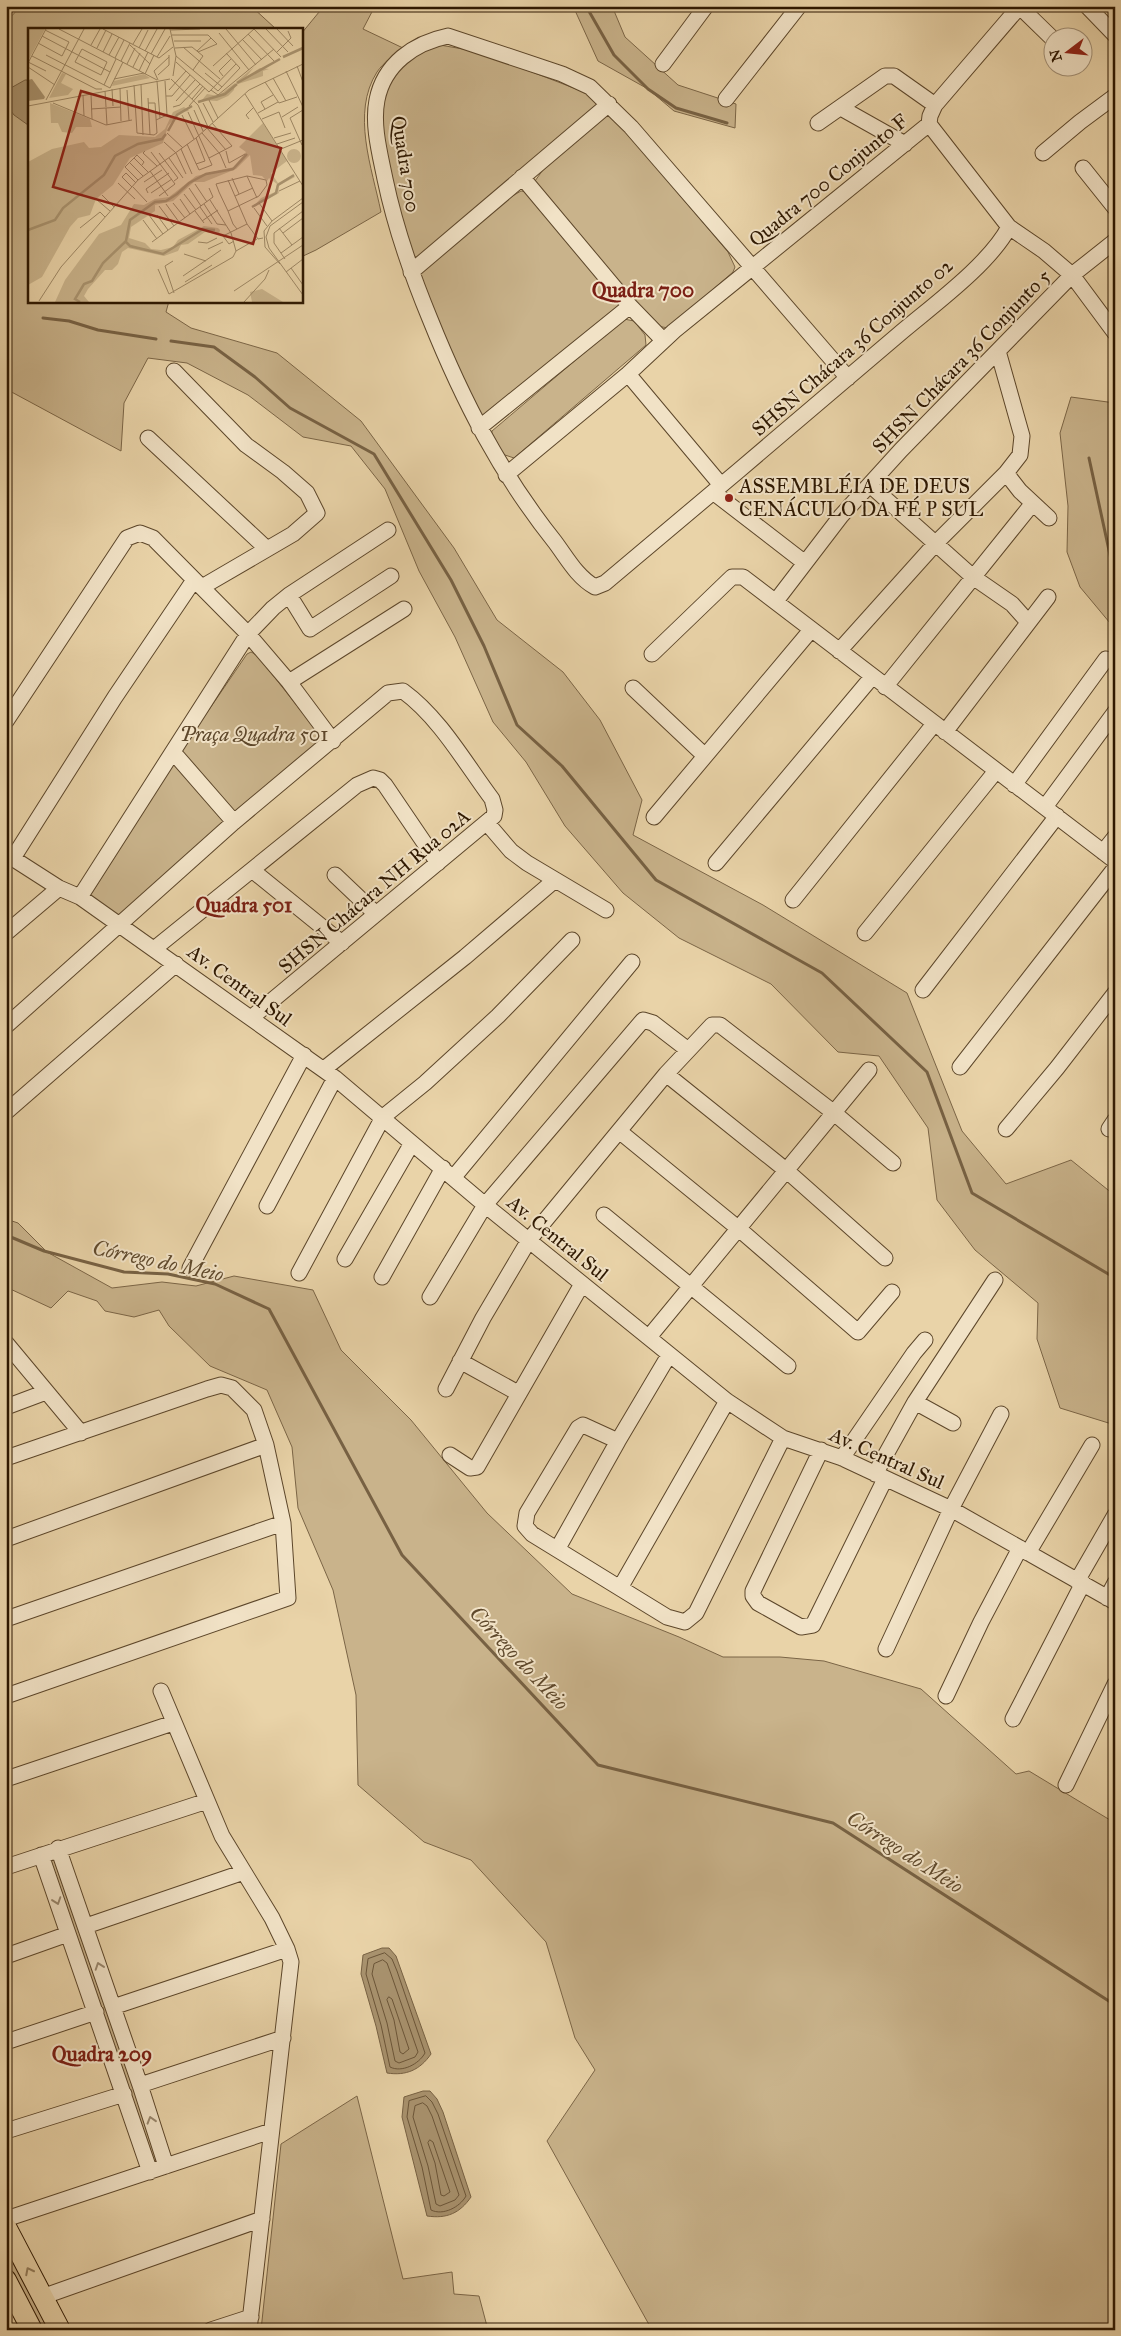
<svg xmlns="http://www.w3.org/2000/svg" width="1121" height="2336" font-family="'IM FELL Great Primer',serif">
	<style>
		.green { fill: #c9b38b; stroke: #7b6546 }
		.water { fill: #a9936f; stroke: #776143 }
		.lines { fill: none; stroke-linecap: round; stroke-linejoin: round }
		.shore { stroke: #6b5538; stroke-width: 1 }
		.stream { stroke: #776143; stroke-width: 3 }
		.minor-casing { stroke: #5c462a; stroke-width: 17 }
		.major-casing { stroke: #2d1700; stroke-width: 22 }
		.minor { stroke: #f1e2c6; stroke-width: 15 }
		.major { stroke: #e9d3a8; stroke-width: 20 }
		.oneway { stroke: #99876d }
		.oneway2 { stroke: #947e5c }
		.poi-dot { fill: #8f2418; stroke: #f1e2c6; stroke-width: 2 }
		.labels { text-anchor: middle; stroke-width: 4; stroke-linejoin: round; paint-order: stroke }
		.street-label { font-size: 20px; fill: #2d1700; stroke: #f1e2c6 }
		.poi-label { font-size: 20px; fill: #2d1700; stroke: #f1e2c6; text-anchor: start }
		.park-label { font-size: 20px; font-style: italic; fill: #5c462a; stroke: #f1e2c6 }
		.neighbourhood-label { font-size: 21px; font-weight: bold; fill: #7a1f14; stroke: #f1e2c6 }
		.water-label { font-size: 21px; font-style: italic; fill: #5f492c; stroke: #f1e2c6 }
		.inset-river { fill: none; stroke: #a9936f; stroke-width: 2.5 }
		.inset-road { fill: none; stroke: #9e8865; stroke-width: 1 }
		.view { fill: #8f2418; fill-opacity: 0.15; stroke: #8f2418; stroke-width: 2.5 }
		.inset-edge { fill: none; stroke: #2d1700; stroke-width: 2.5 }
	</style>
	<rect width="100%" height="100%" fill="#e9d3a8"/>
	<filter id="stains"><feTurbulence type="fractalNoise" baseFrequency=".004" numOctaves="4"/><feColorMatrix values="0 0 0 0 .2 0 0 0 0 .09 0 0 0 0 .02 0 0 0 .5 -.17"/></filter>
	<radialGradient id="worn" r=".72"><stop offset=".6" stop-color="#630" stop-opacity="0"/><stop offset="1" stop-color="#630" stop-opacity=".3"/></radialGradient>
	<path class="green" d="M21 6H251L276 29H29V301H169L166 312 191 328 277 353 361 421 454 548 497 620 563 672 600 720 642 800 633 835 763 905 907 993 962 1131 1006 1184 1071 1160 1113 1194 1115 1197V1425L1060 1408 1037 1339 1038 1303 975 1250 937 1200 928 1128 879 1056 838 1052 771 984 679 938 623 893 565 826 526 762 493 722 455 637 419 571 385 489 351 446 303 437 248 395 187 363 148 358 124 403 121 451 6 389V22Z
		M324 6H375L363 29 403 48C394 55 383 63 377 72 351 113 372 168 381 212L316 250 301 257V34Z
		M573 6H612L625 37 678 85 736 104 735 128 674 111 648 89 598 61Z
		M440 45 480 52 592 95 599 107 421 259 409 254 395 211 380 108 390 78 418 52Z
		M611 114 728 252 735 267 733 272 668 328 652 325 535 181 545 167 603 117Z
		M521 191 527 192 617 298 619 307 483 417 473 403 418 277 421 270 509 198Z
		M624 319 634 321 645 335 646 345 514 458 499 453 491 438 492 431Z
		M1071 397 1115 403V629L1080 587 1067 552 1068 506 1060 433Z
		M251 652 257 655 320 735 322 742 118 919 88 899 193 733 247 654Z
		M6 1219 18 1223 47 1252 112 1288 162 1282 196 1286 234 1276 313 1290 341 1350 411 1420 487 1513 572 1594 679 1637 723 1657H780L824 1661 921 1689 1016 1774 1029 1771 1115 1823V2330H652L547 2141 595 2070 575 2038 546 1942 471 1860 424 1842 358 1785 356 1695 333 1590 298 1508 292 1447 267 1390 210 1366 169 1326 159 1310 134 1317 105 1311 97 1301 68 1291 51 1308 6 1287Z
		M50 1859 54 1860 155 2151 156 2163 151 2161Z
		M357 2096 403 2279 452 2272 454 2294 479 2296 488 2330H261L281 2144Z
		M6 2243 51 2330H38L6 2268Z"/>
	<path class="water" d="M25 80H29L28 125 14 115 6 104 9 89Z
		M382 1948H389L396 1956 431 2054C420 2070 406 2076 387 2073L376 2026 361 1974 363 1955Z
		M423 2091H430L437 2099 443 2112 471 2197C460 2213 447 2219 427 2216L402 2117 404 2097Z"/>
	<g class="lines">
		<path class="shore" d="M385 1953 392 1959 397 1971 425 2053C419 2064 402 2073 390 2067L381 2025 366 1974 368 1959Z
			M383 1960 387 1963 391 1974 418 2052 415 2057 399 2063 395 2061 387 2023 372 1974 374 1964Z
			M389 1997 392 1999 409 2049 403 2054 400 2052 394 2020 387 2000Z
			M426 2096 432 2102 438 2114 466 2196C460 2207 443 2216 431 2210L422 2167 407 2117 409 2101Z
			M423 2103 427 2106 432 2116 459 2195 455 2200 440 2206 436 2204 428 2166 413 2117 415 2106Z
			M430 2140 433 2142 450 2192 444 2196 441 2195 435 2163 428 2143Z"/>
		<path class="stream" d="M586 6 614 55 648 89 676 108 727 123
			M43 318 69 321 98 330 156 339
			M171 341 214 347 255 377 290 408 374 454 451 580 484 646 517 725 562 766 656 880 822 973 927 1072 972 1193 1115 1278
			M1089 458 1115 578
			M6 1235 44 1251 124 1272 168 1274 215 1284 269 1309 402 1555 598 1765 833 1823 1115 2005"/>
		<defs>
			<path id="minor" d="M1087 6 1115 35
				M1020 7 1054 40
				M663 64 706 6
				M726 99 799 6
				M841 108 905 144
				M818 123 885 76H894L935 105
				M929 124 1009 227 1044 251 1072 275 1115 333
				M929 124 930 116 935 105 1020 6
				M1043 153 1080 122 1115 96
				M1083 168 1115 208
				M522 177 630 306 663 340
				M411 272 609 104
				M174 371 246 445 283 472 307 493 317 513 293 534 202 587
				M628 374 721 485
				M848 378 631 127 590 87 562 74 448 36C414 43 384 64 377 100 372 125 380 154 385 179 395 227 411 273 430 319 463 401 500 473 555 542 567 558 577 577 595 587L605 583C703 501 801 418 898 335 932 306 989 265 1009 227
				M479 428 630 306
				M148 438 267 549
				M1006 473 1020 491 1049 518
				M506 475 628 374 674 331 929 124
				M870 485 973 577 1012 604 1028 622
				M713 492 805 563
				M289 595 310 629 391 576
				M776 601 841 516 901 450 1072 275 1115 241
				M839 651 936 543 1006 473 1020 455 1022 436 998 351
				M652 654 732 577H743L1115 861
				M289 682 404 609
				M885 687 1033 503
				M633 688 704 755
				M6 721 127 538 140 533 153 538 248 634 289 682 333 741
				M945 732 1048 597
				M173 752 234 822
				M1014 785 1106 659
				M1045 807 1115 712
				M654 817 811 630
				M487 823 511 851 527 863 606 910
				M1103 852 1115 837
				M6 854 59 888 80 897 335 1078 485 1205 727 1401 783 1438 842 1458 951 1509 1115 1602
				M13 858 115 697 194 580
				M716 863 872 677
				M252 870 342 943
				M335 875 376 914
				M80 897 248 634 273 608 289 595 388 530
				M793 900 934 724
				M6 933 59 888
				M865 933 996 771
				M154 949 357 785 373 778 380 780 385 785 438 863
				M923 990 1057 816
				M6 1026 234 822 388 693 403 691C440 718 465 763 492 799L495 810 494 816 251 1018
				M960 1067 1115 868
				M324 1069 465 957 555 880
				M666 1074 787 1171 885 1258
				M6 1112 176 964
				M1006 1129 1057 1068 1115 993
				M1109 1129 1115 1120
				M619 1131 739 1229 858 1332 892 1292
				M453 1178 632 962
				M267 1206 335 1078
				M604 1215 788 1366
				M345 1259 412 1143
				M190 1268 304 1055
				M299 1273 383 1117 425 1083 498 1016 572 940
				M382 1277 443 1168
				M430 1297 485 1205 643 1020 653 1023 688 1050
				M649 1337 869 1070
				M6 1343 81 1433
				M460 1361 518 1393
				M446 1389 483 1318 529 1240 666 1074 712 1025H720L833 1112 893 1163
				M915 1402 953 1423
				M6 1407 46 1392
				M618 1441 583 1425 578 1428 527 1513 525 1526 532 1534 667 1617 685 1622 696 1613 783 1438
				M821 1450 753 1591V1596L758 1603 801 1627 813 1625 885 1479
				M450 1455 470 1468 477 1467 582 1284
				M6 1458 207 1389 221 1385 232 1388 254 1410 266 1445 283 1523 288 1598 6 1696
				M842 1458 914 1353 925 1340
				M875 1474 915 1402 995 1280
				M6 1539 266 1445
				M558 1548 618 1441 669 1355
				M1028 1553 1092 1445
				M1077 1581 1115 1515
				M620 1588 727 1401
				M1107 1598 1115 1583
				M6 1619 283 1523
				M886 1649 951 1509 1001 1414
				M161 1691 222 1836 272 1918 287 1949 291 1962 249 2330
				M946 1696 981 1622 1020 1548
				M1013 1719 1083 1583
				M6 1779 173 1723
				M1066 1785 1115 1684
				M58 1848 140 2085 166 2166
				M41 1855 150 2172
				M6 1867 207 1801
				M86 1926 244 1872
				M6 1956 68 1934
				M113 2007 287 1949
				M6 2042 96 2012
				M140 2085 283 2038
				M6 2131 124 2094
				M6 2219 271 2131
				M42 2297 262 2219
				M211 2330 251 2317"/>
			<path id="major" d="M6 2227 60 2330
				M6 2280 32 2330"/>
		</defs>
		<use href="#minor" class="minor-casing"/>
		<use href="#major" class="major-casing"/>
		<use href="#minor" class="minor"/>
		<use href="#major" class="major"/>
	</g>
	<defs><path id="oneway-chevron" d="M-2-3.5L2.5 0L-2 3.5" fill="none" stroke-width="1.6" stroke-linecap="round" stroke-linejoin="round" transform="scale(1.25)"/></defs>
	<g class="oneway">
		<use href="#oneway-chevron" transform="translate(57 1901) rotate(71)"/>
		<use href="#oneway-chevron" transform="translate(99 1966) rotate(-109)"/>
		<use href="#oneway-chevron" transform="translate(151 2120) rotate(-107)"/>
	</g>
	<use class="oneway2" href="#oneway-chevron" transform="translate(29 2271) rotate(-117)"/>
	<circle class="poi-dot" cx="729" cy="498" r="5"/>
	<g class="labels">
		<g class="street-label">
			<text transform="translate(406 164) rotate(81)" y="7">Quadra 700</text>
			<text transform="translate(828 180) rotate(-39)" y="7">Quadra 700 Conjunto F</text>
			<text transform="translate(852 347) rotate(-41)" y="7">SHSN Chácara 36 Conjunto 02</text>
			<text transform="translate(961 361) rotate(-46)" y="7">SHSN Chácara 36 Conjunto 5</text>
			<text transform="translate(374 891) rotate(-40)" y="7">SHSN Chácara NH Rua 02A</text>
			<text transform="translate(240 985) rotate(36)" y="7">Av. Central Sul</text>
			<text transform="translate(558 1238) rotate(39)" y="7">Av. Central Sul</text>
			<text transform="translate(887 1458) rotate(24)" y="7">Av. Central Sul</text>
		</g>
		<g class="poi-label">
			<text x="739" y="493">ASSEMBLÉIA DE DEUS<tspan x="739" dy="23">CENÁCULO DA FÉ P SUL</tspan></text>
		</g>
		<g class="park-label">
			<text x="254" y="741">Praça Quadra 501</text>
		</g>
		<g class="neighbourhood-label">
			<text x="643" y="297">Quadra 700</text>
			<text x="244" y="912">Quadra 501</text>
			<text x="102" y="2061">Quadra 209</text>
		</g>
		<g class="water-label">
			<text transform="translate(158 1261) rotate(12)" y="7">Córrego do Meio</text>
			<text transform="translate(519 1658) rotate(47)" y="7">Córrego do Meio</text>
			<text transform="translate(905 1852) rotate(33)" y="7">Córrego do Meio</text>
		</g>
	</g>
	<g transform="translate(28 28)">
		<rect width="275" height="275" fill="#e9d3a8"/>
		<path d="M0 1H17L0 33ZM226 39 218 49 232 40 241 41 235 43V48L210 56 208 54ZM34 45 38 46 33 55 45 61 40 67 21 70ZM116 46 122 50 84 58 86 53ZM207 55 206 62 200 68 189 73 174 72 179 66 190 68ZM22 75 62 91 64 99H48L44 105 34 104 30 95H23ZM156 79 161 83 153 84 140 98 135 115 102 130 85 157 68 171 62 187 50 190 42 199 14 249 0 257V134L24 121 56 114 61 120 73 119 91 107 127 109 137 101 145 84ZM235 95 259 133 243 145 250 155 265 147 267 149 250 158 251 165 224 180 233 170 247 164 249 156 241 150 239 153 234 148 225 147 222 127 208 141 176 154H166L145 173 127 177V183L103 199 101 210 117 215 123 221 133 222 145 219 150 212 176 198 190 200 192 202 191 206 177 204 160 216 153 217 150 223 136 228 100 220 94 224 90 236 84 242H77L60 261 56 268 61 274H27L37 252 71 206 93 197 106 176 116 177 127 171 141 169 168 148 206 139 218 124 211 119ZM259 128a7 7 0 1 1 14 0a7 7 0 1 1-14 0ZM234 261 255 274H224L222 264Z" fill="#c9b38b"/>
		<path d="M4 51 17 69 16 71 0 73V52Z" fill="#a9936f"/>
		<path class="inset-river" d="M255 29 275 20M209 55 252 31M170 74 197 66 209 56M140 103 149 87 164 78M224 179 248 165 250 157 266 147M0 202 27 192 35 180 76 147 87 128 110 116 134 111 138 106M98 214 102 218 135 226 175 201 187 202M52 274 47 271 56 256 64 253 75 235 98 213 102 192 127 174 138 173 149 166 161 155 178 146 205 141 219 126"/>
		<path class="inset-road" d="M31 1 129 52M75 1 131 30 145 19M142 1 148 28 145 48M198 1 228 37M226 1 253 29M238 1 260 24M249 1 265 18M143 2 172 1M191 5 221 42M220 6 246 33M144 7H180L189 16 170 24M14 8 82 44M214 11 234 32M146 13H173M10 15 34 28 41 14 17 2M105 16 114 1M63 17 72 1M102 17 122 36M155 19 192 51M69 20 78 2M111 20 120 2M147 20 164 19 175 28 165 42M54 21 79 34 73 47 47 34ZM117 23 129 1M169 23 183 10M75 24 84 6M249 24 263 10 260 3M123 26 137 1M18 27 82 60M81 27 91 9M4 28 68 61H74M148 28 190 63 212 40 198 25M129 29 142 8M87 30 96 12M93 33 102 15M0 34 18 43M148 34 181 64 208 36M0 35 18 1M99 36 107 20M185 38 226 1M269 38 275 54M0 39 27 57M105 39 112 25M111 43 120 24M258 43 275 79M177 45 194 59M117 46 126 27M130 47 141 37V27M195 48 191 43 203 31M245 50 258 73M86 51 116 45M143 51 170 77 180 99M130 52 126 43 141 29M129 53 132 90M237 54 251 75 269 69M76 57 88 31M106 57 109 105 126 107 129 105 127 75H120M113 57 115 107M82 60 95 34M92 60 93 93M84 61 85 78M99 62 101 92M141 62 158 43M183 62 190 67 246 21M77 63 78 79M63 66 64 91M217 66 275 158M55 67 56 88M138 68H144L162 47M120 70 122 107M164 71 175 58M18 72 56 1M181 72 190 90M148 73 167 52M25 75 78 97 104 92M175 75 185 94M0 78 142 51M161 78 177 60M145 79 152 77 172 56M78 80 79 97M63 81 93 79M237 81 233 74 245 67M166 82 175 103M230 85 250 74M154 87 166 111M254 89 270 79M221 91 218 87 226 79M234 91 251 84 257 100M128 92 139 87 137 53M179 100 198 122M139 105 155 120M174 105 192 126 198 140M168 110 177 133 168 136M246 110 263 105M136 114 148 125 158 146M159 116 171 142 184 137 160 84M249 116 267 110M274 117 262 90 275 82M153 121 164 146M253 121 275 112M117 123 115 125 129 138M198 123 201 135 217 126M123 124 147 156 131 168M131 125 150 150 146 153M106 130 120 144M141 130 155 150M181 130 204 118 184 95M101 134 115 148M122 143 140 168M219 148 229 170M204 150 211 166M110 152 97 139 109 127 116 134 114 137M200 152 219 196 230 211 235 210M116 154 134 142M90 155 107 171M167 156 179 174M104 159 94 149 98 145 108 155M105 159 119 174M161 160 173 178M251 163 272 153M120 165 118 161 141 145M123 165 144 151M156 166 168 182M74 167 86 179M207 168 225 160M68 171 82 183M152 171 162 186M182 172 203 205 208 223M275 174 242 198 238 209 241 220 275 267M145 175 157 190M231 175 244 193M138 176 151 194M176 176 189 196 198 197M131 178 146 198M172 179 184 196M226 180 239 198M167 183 176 195M200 183 231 168 239 157 238 152 219 148 188 156 191 164 200 183 205 196 209 201M121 187 135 206M129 187 140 202M115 192 129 211M174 193 190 182M52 200 72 184 77 189M251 200 264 217M255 205 275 190M206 213 201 216 195 208 219 196M124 214 185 169 181 160M170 214 179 215 189 210M180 221 195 214M208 223 229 211M253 225 275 209M156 226 178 233M257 231 246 215V205L275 183M145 233 137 238 146 265M252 236 237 219 236 203 244 193 275 170M263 240 275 257M130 241 141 266 205 229 208 223M258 244 275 231M155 248 193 222M157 254 184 237M206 263 275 217M11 273 33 239 110 152 168 110 221 62 275 36M216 274 237 251 241 242"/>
		<path class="view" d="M53 63 253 120 225 216 25 159Z"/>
		<rect width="275" height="275" class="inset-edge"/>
	</g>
	<rect width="1121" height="2336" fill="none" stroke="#e9d3a8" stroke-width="25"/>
	<rect x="8" y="8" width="1106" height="2321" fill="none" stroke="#2d1700" stroke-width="2.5"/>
	<rect x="12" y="12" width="1096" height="2311" fill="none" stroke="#2d1700"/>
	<g transform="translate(1068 52) rotate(254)"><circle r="24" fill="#f1e2c6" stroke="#a39177"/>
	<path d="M0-4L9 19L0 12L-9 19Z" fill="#8f2418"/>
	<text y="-8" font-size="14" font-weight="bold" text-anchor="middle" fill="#2d1700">N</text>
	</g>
	<rect width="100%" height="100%" filter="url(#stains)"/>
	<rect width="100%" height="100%" fill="url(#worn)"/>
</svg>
